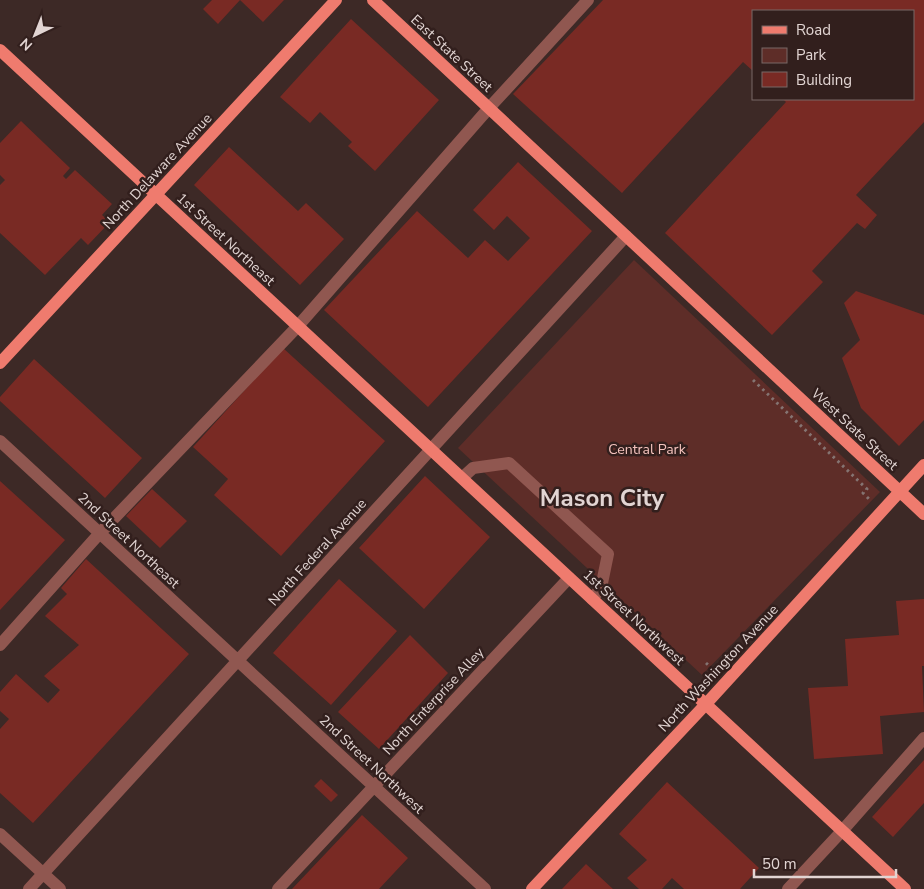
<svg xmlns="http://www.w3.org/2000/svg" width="924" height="889" font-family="'Nunito Sans',sans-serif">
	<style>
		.green { fill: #5e2d28 }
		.building { fill: #792a24 }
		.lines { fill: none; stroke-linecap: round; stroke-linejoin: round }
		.path { stroke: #857472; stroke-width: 3; stroke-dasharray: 2.5 4; stroke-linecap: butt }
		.minor { stroke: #905750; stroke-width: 12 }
		.major { stroke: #ef7b6e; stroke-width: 12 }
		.labels { text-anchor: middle; stroke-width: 5; stroke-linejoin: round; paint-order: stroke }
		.street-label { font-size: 14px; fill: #e2d5d3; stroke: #321f1d }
		.park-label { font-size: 14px; fill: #f3c2bc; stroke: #321f1d }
		.town-label { font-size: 24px; font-weight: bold; fill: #e2d5d3; stroke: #321f1d }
	</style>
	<rect width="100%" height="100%" fill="#3d2926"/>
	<path class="green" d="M634 260 880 492 702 675 458 448Z"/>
	<path class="building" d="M212 0H284L263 22 240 0 218 24 203 9Z
		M603 0H924V122L856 195 877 215 865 229 857 223 812 271 823 282 772 335 665 233 786 102 783 99H913V11H753V71L743 62 622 193 513 94Z
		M351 19 439 100 375 171 348 146 352 142 320 112 310 123 280 97Z
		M21 121 70 168 63 176 66 179 75 170 112 204 102 215 110 222 88 245 81 238 45 275 0 233V185L5 180 0 175V143Z
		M229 147 298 211 306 203 344 239 300 285 194 185Z
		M518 162 592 231 428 407 324 310 417 211 468 258 485 240 508 261 530 238 507 216 494 230 473 210Z
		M856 291 924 315V420L899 446 861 408 842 358 860 340 844 303Z
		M283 348 385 441 281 556 214 495 228 479 193 447Z
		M34 359 142 458 105 498 0 401V397Z
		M425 476 490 537 424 609 359 548Z
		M0 481 65 540 0 610Z
		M152 489 187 521 160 548 126 516Z
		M86 559 189 654 33 823 0 793V729L9 719 0 711V692L16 674 48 703 60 690 44 676 79 645 45 616 67 594 61 588Z
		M339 579 397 631 331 705 273 653Z
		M924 599V666H922L924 712 880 716 883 754 814 759 808 688 848 686 845 639 899 635 896 601Z
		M410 635 448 673 379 749 338 712Z
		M924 760V803L893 837 872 817Z
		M321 779 338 795 331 802 314 786Z
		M667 782 759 868 740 889H684L672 878 662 889H639L627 878 647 860 619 834Z
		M362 815 408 858 379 889H292Z
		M586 864 613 889H562Z"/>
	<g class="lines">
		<path class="path" d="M753 380 867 489 863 493 870 500
			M706 663 715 671"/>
		<path class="minor" d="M0 441 485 889
			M462 478 473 468 509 463 596 543 608 554 601 588 592 599
			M0 645 99 534 298 326 489 108 588 0
			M0 834 60 889
			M29 889 626 236
			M278 889 569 578
			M788 889 842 831 924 738"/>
		<path class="major" d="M373 0 924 514
			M0 50 905 889
			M0 363 336 0
			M532 889 706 704 924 465"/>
	</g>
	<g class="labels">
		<g class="street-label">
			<text transform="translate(452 53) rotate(43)" y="5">East State Street</text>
			<text transform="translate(157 171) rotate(-47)" y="5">North Delaware Avenue</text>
			<text transform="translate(226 239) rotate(43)" y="5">1st Street Northeast</text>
			<text transform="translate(855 429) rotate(43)" y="5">West State Street</text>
			<text transform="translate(129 540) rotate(43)" y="5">2nd Street Northeast</text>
			<text transform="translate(317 552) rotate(-48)" y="5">North Federal Avenue</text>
			<text transform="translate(634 617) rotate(43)" y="5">1st Street Northwest</text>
			<text transform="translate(718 668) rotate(-47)" y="5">North Washington Avenue</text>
			<text transform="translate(433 701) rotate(-47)" y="5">North Enterprise Alley</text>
			<text transform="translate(372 764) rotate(43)" y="5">2nd Street Northwest</text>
		</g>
		<g class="park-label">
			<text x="647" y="454">Central Park</text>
		</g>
		<g class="town-label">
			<text x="602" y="506">Mason City</text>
		</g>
	</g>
	<rect x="752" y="10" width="162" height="90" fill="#321f1d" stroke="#786866"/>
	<rect x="762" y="26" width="25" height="8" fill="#ef7b6e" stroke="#786866"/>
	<text x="796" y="35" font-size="15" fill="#e2d5d3">Road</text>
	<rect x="762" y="48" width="25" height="15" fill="#5e2d28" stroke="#786866"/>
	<text x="796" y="60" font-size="15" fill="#e2d5d3">Park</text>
	<rect x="762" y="72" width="25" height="15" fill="#792a24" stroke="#786866"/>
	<text x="796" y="85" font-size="15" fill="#e2d5d3">Building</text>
	<g transform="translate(35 35) rotate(223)" stroke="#321f1d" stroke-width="4" paint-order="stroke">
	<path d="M0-4L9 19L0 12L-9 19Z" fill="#e2d5d3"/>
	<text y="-8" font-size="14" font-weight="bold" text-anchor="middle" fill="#e2d5d3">N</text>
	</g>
	<path d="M754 869v8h142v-8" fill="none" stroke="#e2d5d3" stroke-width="2.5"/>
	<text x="762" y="869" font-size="15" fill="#e2d5d3" stroke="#321f1d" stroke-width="4" paint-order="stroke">50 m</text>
</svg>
